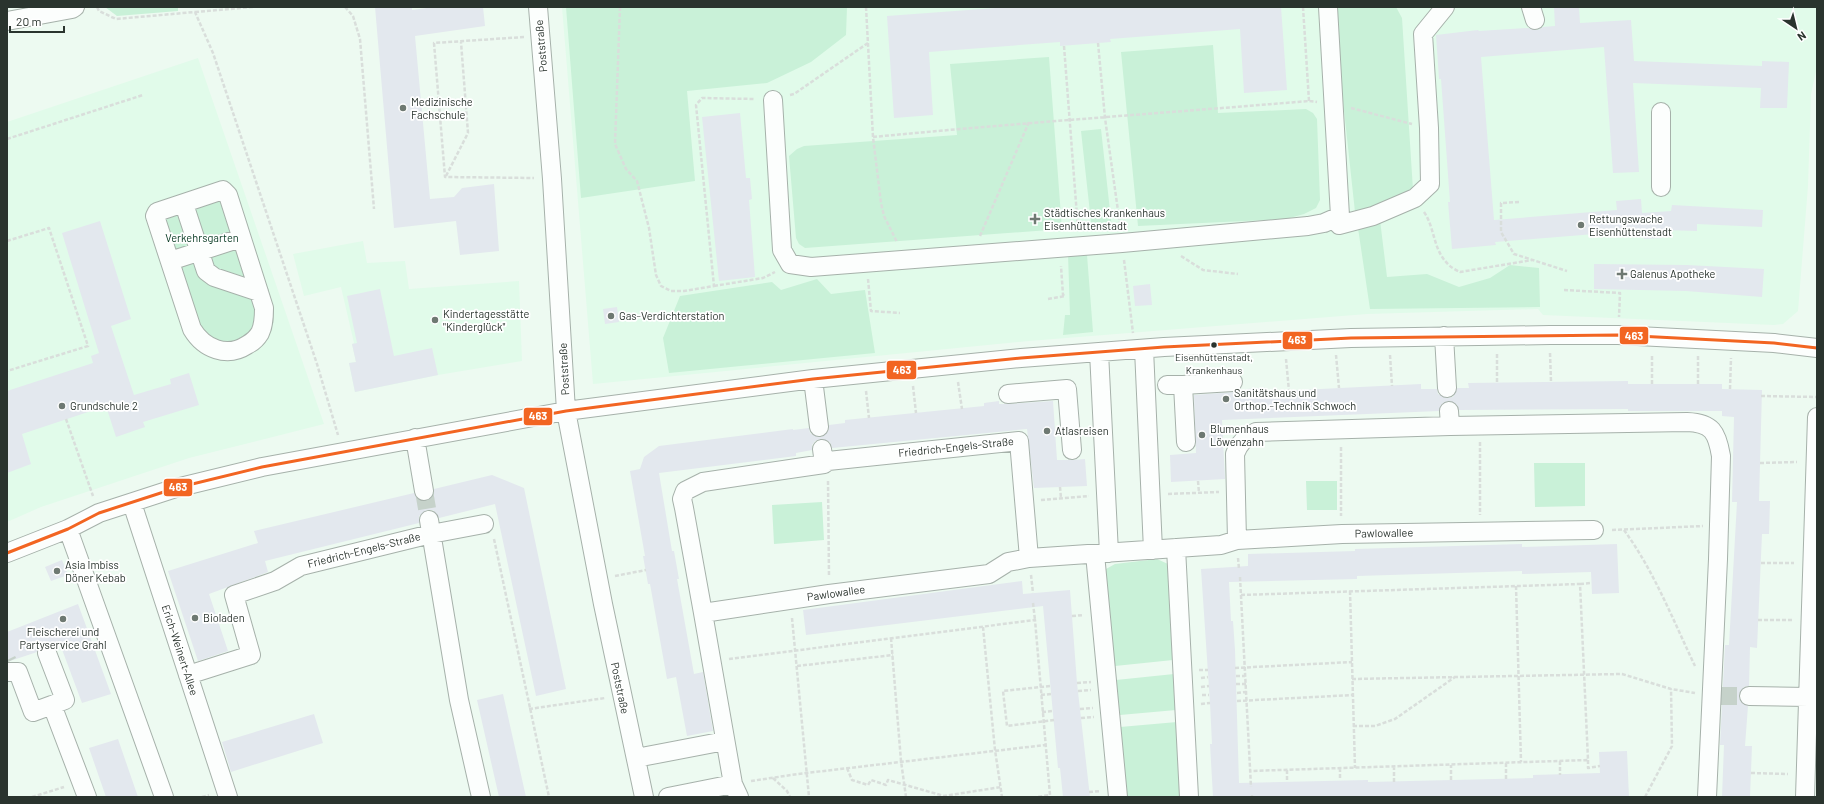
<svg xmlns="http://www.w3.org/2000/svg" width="1824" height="804" font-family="Barlow,sans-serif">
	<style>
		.built { fill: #e1fbea }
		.green { fill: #c9f1d8; fill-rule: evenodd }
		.building { fill: #e3e8ee }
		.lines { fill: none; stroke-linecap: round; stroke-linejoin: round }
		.minor-tunnel { stroke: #c6d2ca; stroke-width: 18; stroke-dasharray: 18 9; stroke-linecap: butt }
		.minor-casing { stroke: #a6b1aa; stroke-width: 20 }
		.path { stroke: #d9dedb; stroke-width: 2.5; stroke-dasharray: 4 2; stroke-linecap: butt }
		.minor { stroke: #fcfefd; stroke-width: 18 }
		.bus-1-casing { stroke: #fff; stroke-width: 6 }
		.bus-1 { stroke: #f26522; stroke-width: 3 }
		.poi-dot { fill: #6e7972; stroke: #fff; stroke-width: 1.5 }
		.bus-dot { fill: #2a342e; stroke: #fff; stroke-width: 1.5 }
		.labels { text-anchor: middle; stroke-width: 3.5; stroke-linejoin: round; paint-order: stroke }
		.bus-label { font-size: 10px; fill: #2a342e; stroke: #fff }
		.street-label { font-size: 11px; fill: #2a342e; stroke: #fff }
		.poi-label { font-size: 11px; fill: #2a342e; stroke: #fff; text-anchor: start }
		.park-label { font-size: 11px; fill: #063921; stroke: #fff }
		.line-badge { stroke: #fff; stroke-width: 1.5 }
		.badge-label { font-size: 11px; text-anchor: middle; font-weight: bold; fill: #fff }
	</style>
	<rect width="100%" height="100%" fill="#edfaf1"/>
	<path class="built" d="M562 7H1817V67L1811 94 1808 186 1798 311 1783 324 1774 325 1543 315 1538 309 1367 314 1029 341 593 384Z
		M198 58 324 424 189 458 41 507 7 522V122Z
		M363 241 367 263 405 261 409 289 519 281 522 361 438 375 355 392 349 363 356 362 352 344 354 343 341 287 304 296 293 254Z"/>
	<path class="green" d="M105 7H178V11L117 16Z
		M566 7H847L846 35 811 62 767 83 687 91 695 181 581 198Z
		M1340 7H1396L1402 18 1413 190 1386 204 1355 212 1335 27 1336 10Z
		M1213 45 1218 113 1306 109 1313 113 1317 119 1320 200 1316 208 1304 214 1286 219 1138 226 1121 52Z
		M1049 57 1062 229 805 248 799 244 796 238 789 156 797 149 804 146 957 135 950 64Z
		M1101 129 1112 229 1092 231 1081 131Z
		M221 186 264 341 200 344 150 212Z
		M1380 220 1387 277 1427 274 1459 287 1490 278 1510 265 1539 268 1540 307 1370 309 1358 228Z
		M1068 254 1087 255 1093 332 1063 335 1065 315H1070Z
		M817 279 831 294 865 290 875 353 669 373 663 338 680 296 772 282 781 290Z
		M1534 463H1585V506L1535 507Z
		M1306 481H1337V510H1307Z
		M822 502 824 540 774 544 772 505Z
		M1157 559 1168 564 1183 797H1125L1105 580 1106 569 1115 564ZM1173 660 1174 674 1116 680 1115 666ZM1176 710 1177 722 1120 727V715Z"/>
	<path class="building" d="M375 7H412V10L434 7H483L485 26 415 36 430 199 454 197 462 188 494 184 499 251 460 255 456 221 394 228Z
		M1009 7H1281L1287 90 1244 93 1240 29 1110 39 1111 42 1060 46V42L929 52 933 115 894 118 887 16Z
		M1554 7H1579L1580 23 1631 20 1634 61 1762 66V61L1789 62 1787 108H1760L1761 88 1633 83 1639 172 1613 173 1604 47 1481 57 1494 220 1617 210 1616 201 1641 199 1642 213 1671 211 1672 205 1763 210 1762 227 1697 224V231L1662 230V238L1644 239V234L1619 235V232L1495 242 1496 245 1452 249 1448 202H1450L1441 79H1439L1436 35 1478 30 1479 31 1528 28 1538 30 1543 27 1555 26Z
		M740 113 746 178H750L752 199 749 200 755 277 719 281 702 117Z
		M100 221 131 319 111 326 134 395 171 384 170 379 189 373 199 405 143 422 145 427 116 437 106 406 22 434 31 464 7 473V391L93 363 91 356 99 353 62 233Z
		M1594 264 1687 265 1764 269 1762 297 1686 291 1594 289Z
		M1150 284 1152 305 1135 306 1133 286Z
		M380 289 394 356 432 348 438 375 355 392 349 363 356 362 352 344 357 343 347 296Z
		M617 307 619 322 605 324 603 309Z
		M1628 381V384H1722V389L1762 390 1759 501H1770L1769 534H1762L1757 648 1750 647 1749 686 1744 687 1739 695 1740 701 1748 706 1745 746H1752L1750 797H1722L1724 745H1720L1725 645H1729L1737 502H1732L1734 417 1722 416V411H1628V409L1459 410 1457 405 1449 401 1443 403 1439 411 1222 420 1225 479 1171 482 1170 455 1196 453 1194 395 1247 391V389L1262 388V392L1421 384V389H1437L1438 394 1447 398 1453 397 1457 388H1469L1468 383Z
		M999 401V404H1009L1053 401 1057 460H1072L1085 459 1087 486 1034 488 1027 429 832 448 830 442 821 439 815 441 812 445V450L796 453V456L659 473 672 551H674L679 579H677L694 674 703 672 713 731 687 736 676 677 667 679 650 584H648L643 556H645L630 471 640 469 644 457 659 446 793 429V430L809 428 810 433 815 436 821 437 828 431 829 425 845 423V420L984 406V403Z
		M492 475 524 488 566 689 536 696 495 504 439 518 433 510H427L419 516V523L265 561 268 572 209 594 228 651 198 661 168 571 258 543 254 531 414 493 420 501H426L434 495V489Z
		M1522 544V547L1617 544 1619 593 1592 594 1591 572 1522 574V571L1357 576V579L1229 582 1231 621H1233L1235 650 1239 783 1368 780V782L1533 778V775L1600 773 1599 752 1627 751 1629 797H1213L1210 744H1212L1210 703 1201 569 1248 566V554L1355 551V549Z
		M62 560 68 575 51 581 45 567Z
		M1022 581 1023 594 1070 590 1077 683 1090 797H1063L1060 768H1058L1043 606 806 635 803 610Z
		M78 604 111 694 82 703 60 644 55 646 49 643H44L39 647 37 652 7 662V632Z
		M503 694 526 797H499L477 700Z
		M314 714 323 743 231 772 222 742Z
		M118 739 138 797H106L89 748Z"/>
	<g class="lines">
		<path class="minor-tunnel" d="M424 491 429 520
			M7 660 8 662
			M1719 696H1749"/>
		<defs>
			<path id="minor" d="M538 7 552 179 566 411 603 604 644 797
				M1531 7 1535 20
				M7 21 72 9 75 7
				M773 100 782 250 790 264 811 267 1122 243 1308 226 1324 223 1340 216 1328 7
				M1661 112V187
				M223 190 228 195 264 308C264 316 264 325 260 333 257 338 253 342 247 345 227 358 204 349 192 329L155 216 157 212Z
				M184 204 206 271 214 277 259 292
				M1339 225 1373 216 1415 198 1430 184 1429 128 1423 34 1445 7
				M170 261 241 238
				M1444 336 1447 388
				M1144 349 1153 550
				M1099 352 1109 553
				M813 379 819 427
				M1167 385H1183L1186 442
				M1183 385 1233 382
				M1008 394 1067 389 1072 450
				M1449 411 1450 426 1687 422C1712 423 1717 432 1721 456L1718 559 1707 797
				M415 438 424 491
				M822 449 824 464 828 461 1019 441 1029 558
				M132 503 228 797
				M429 520 459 700 481 797
				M68 529 164 797
				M1237 540 1235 454C1239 443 1245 437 1256 432L1450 426
				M1176 548 1189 797
				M7 553 68 529 99 513 176 488 262 467 566 411 813 379 1021 358 1164 347 1351 338 1550 335H1618L1774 343 1817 348
				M1095 554 1118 797
				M703 613 684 508 682 499 685 491 703 482 824 464
				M47 653 65 700 52 705
				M7 672H18L33 712 52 705 87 797
				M188 675 251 655 234 595 275 581 301 566 431 534 484 524
				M1749 696 1808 697
				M636 758 725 741
				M668 797 733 784
				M739 797 733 784 703 613 829 594 989 574 1008 562 1029 558 1221 545 1237 540 1342 534 1594 530
				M1805 797 1817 417"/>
		</defs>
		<use href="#minor" class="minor-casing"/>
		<path class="path" d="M97 7 99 11 116 19 195 12 213 53 317 364 338 435
			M345 7 353 16 360 39 374 209
			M620 7 615 144 626 169 637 181 649 228 656 275 661 286 671 291H684L714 286 696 105 702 98 755 99
			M866 7 873 137 881 203 884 216 897 242
			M1303 7 1309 101
			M195 12 253 7
			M524 37 434 43 445 177 534 178
			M1098 43 1105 118 1120 225
			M1064 46 1078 229
			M790 95 794 94 868 43
			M1351 108 1412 124
			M873 137C1018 123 1164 113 1309 101L1317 102
			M7 139 143 95
			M446 176 468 133 461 42
			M1519 202 1501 203V232L1514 254 1567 271
			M1424 212C1435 228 1433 249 1447 263 1450 267 1456 270 1460 272L1532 260
			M980 236 1029 122
			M7 241 49 228 88 346 7 371
			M1181 256 1203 270 1238 274
			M1124 260 1133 333
			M868 279 871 311 900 313
			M714 286 763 278 775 272
			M1564 290 1620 293 1619 317
			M1048 299 1065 296 1063 295 1061 266
			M1550 353 1551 382
			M1497 354V383
			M1336 355 1339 388
			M1390 355 1392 386
			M1698 356V384
			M1286 359 1289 391
			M958 382 962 409
			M1652 384V355
			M913 386 916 413
			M1730 389 1731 358
			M866 391 869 418
			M1761 396 1817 397
			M66 419 93 496
			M1480 442V515
			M1341 447V516
			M1760 463 1797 462
			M828 481 829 576
			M1198 481 1199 493
			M1060 487 1061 498
			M1168 494 1219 492
			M1041 500 1089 496
			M1612 530 1703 526
			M1624 530C1654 571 1673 620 1695 666
			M494 539 549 797
			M1238 558 1239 569
			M1761 563H1794
			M1031 575 1033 593
			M615 576 646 570
			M1240 577 1251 787
			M1580 584 1591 583
			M1516 586 1521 762
			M1350 591 1355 768
			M1241 595 1580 584 1588 760 1250 771
			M1033 603 1035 620
			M1072 616 1084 615
			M792 618 809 797
			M1758 620H1793
			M983 627 995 750 1002 797
			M891 638 901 761 906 797
			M729 659 1035 620 1050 795 1036 797
			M797 666 893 655
			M1235 668 1352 662
			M1199 670H1208
			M1236 676H1245
			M1201 678 1208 677
			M1352 679 1622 674 1671 689 1695 693
			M1077 683 1091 682
			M1236 684H1246
			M1050 686 1003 691 1007 726 1054 720
			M1201 687 1209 686
			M1078 691 1091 690
			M1237 693 1246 692
			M1041 695 1051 694
			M1202 695H1209
			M1237 701 1353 695
			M1201 704 1210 703
			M529 709 605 698
			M1080 709 1093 708
			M1042 712 1053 711
			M1081 718 1094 717
			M1353 726H1375L1395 719 1455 677
			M1588 760V768L1600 766
			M1560 761V775
			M847 768 852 780 868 785 871 780 886 785 888 780 944 796 1001 787
			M1340 768V780
			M1287 770V782
			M1751 773 1788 774
			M773 778 787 791 790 797
			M1506 779V763
			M1451 780V765
			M751 781 798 774 1045 745
			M1394 782V767
			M1089 792 1101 791
			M1252 795V797
			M32 797 64 787
			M202 797 209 795
			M1645 797 1672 746 1671 689"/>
		<use href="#minor" class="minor"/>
		<defs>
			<path id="bus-1" d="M7 553 68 529 99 513 176 488 262 467 566 411 813 379 1021 358 1164 347 1351 338 1618 335 1774 343 1817 348"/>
		</defs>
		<use href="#bus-1" class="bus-1-casing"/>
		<use href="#bus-1" class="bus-1"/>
	</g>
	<g class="poi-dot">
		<circle cx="403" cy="108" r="4"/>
		<path d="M1033 213h4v4h4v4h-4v4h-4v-4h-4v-4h4z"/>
		<circle cx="1581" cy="225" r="4"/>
		<path d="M1620 268h4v4h4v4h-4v4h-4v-4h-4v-4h4z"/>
		<circle cx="611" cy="316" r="4"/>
		<circle cx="435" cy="320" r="4"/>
		<circle cx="1226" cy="399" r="4"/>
		<circle cx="62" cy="406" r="4"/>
		<circle cx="1047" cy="431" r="4"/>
		<circle cx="1202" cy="435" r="4"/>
		<circle cx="57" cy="571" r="4"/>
		<circle cx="195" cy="618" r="4"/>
		<circle cx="63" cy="619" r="4"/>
	</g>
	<circle class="bus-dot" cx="1214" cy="345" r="3.5"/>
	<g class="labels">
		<g class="bus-label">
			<text x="1214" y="361">Eisenhüttenstadt,<tspan x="1214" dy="13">Krankenhaus</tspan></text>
		</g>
		<g class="street-label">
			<text transform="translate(541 46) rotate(-95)" y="4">Poststraße</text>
			<text transform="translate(564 369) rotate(-93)" y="4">Poststraße</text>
			<text transform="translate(956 447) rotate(-6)" y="4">Friedrich-Engels-Straße</text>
			<text transform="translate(1384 533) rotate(-1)" y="4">Pawlowallee</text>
			<text transform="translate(364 550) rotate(-14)" y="4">Friedrich-Engels-Straße</text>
			<text transform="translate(836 593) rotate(-8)" y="4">Pawlowallee</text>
			<text transform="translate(180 650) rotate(72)" y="4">Erich-Weinert-Allee</text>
			<text transform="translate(620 688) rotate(78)" y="4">Poststraße</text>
		</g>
		<g class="poi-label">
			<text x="411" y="106">Medizinische<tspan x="411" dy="13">Fachschule</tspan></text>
			<text x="1044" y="217">Städtisches Krankenhaus<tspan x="1044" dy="13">Eisenhüttenstadt</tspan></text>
			<text x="1589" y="223">Rettungswache<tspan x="1589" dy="13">Eisenhüttenstadt</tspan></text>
			<text x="1630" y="278">Galenus Apotheke</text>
			<text x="443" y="318">Kindertagesstätte<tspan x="443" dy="13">"Kinderglück"</tspan></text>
			<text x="619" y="320">Gas-Verdichterstation</text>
			<text x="1234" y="397">Sanitätshaus und<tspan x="1234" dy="13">Orthop.-Technik Schwoch</tspan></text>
			<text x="70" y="410">Grundschule 2</text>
			<text x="1210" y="433">Blumenhaus<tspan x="1210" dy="13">Löwenzahn</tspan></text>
			<text x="1055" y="435">Atlasreisen</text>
			<text x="65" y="569">Asia Imbiss<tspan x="65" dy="13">Döner Kebab</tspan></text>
			<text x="203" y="622">Bioladen</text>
			<text x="63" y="636" text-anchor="middle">Fleischerei und<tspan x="63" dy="13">Partyservice Grahl</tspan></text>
		</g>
		<g class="park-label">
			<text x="202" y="242">Verkehrsgarten</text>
		</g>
	</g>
	<g class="line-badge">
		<rect x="1619" y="326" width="30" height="19" rx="4" fill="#f26522"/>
		<rect x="1282" y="331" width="31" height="19" rx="4" fill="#f26522"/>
		<rect x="886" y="360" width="31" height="20" rx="4" fill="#f26522"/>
		<rect x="523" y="407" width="30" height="19" rx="4" fill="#f26522"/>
		<rect x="163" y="478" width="30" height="19" rx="4" fill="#f26522"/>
	</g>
	<g class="badge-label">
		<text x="1634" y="340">463</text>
		<text x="1297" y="344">463</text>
		<text x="902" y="374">463</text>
		<text x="538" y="420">463</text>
		<text x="178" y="491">463</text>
	</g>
	<rect width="1824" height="804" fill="none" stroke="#2a342e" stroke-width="16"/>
	<g transform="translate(1796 28) rotate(145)" stroke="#ffffff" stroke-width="3" paint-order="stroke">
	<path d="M0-3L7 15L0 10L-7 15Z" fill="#2a342e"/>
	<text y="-6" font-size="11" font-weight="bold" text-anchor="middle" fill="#2a342e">N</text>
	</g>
	<path d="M10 26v6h54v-6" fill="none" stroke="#2a342e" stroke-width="2"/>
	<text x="16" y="26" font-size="12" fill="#2a342e" stroke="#ffffff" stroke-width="3" paint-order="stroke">20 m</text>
</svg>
